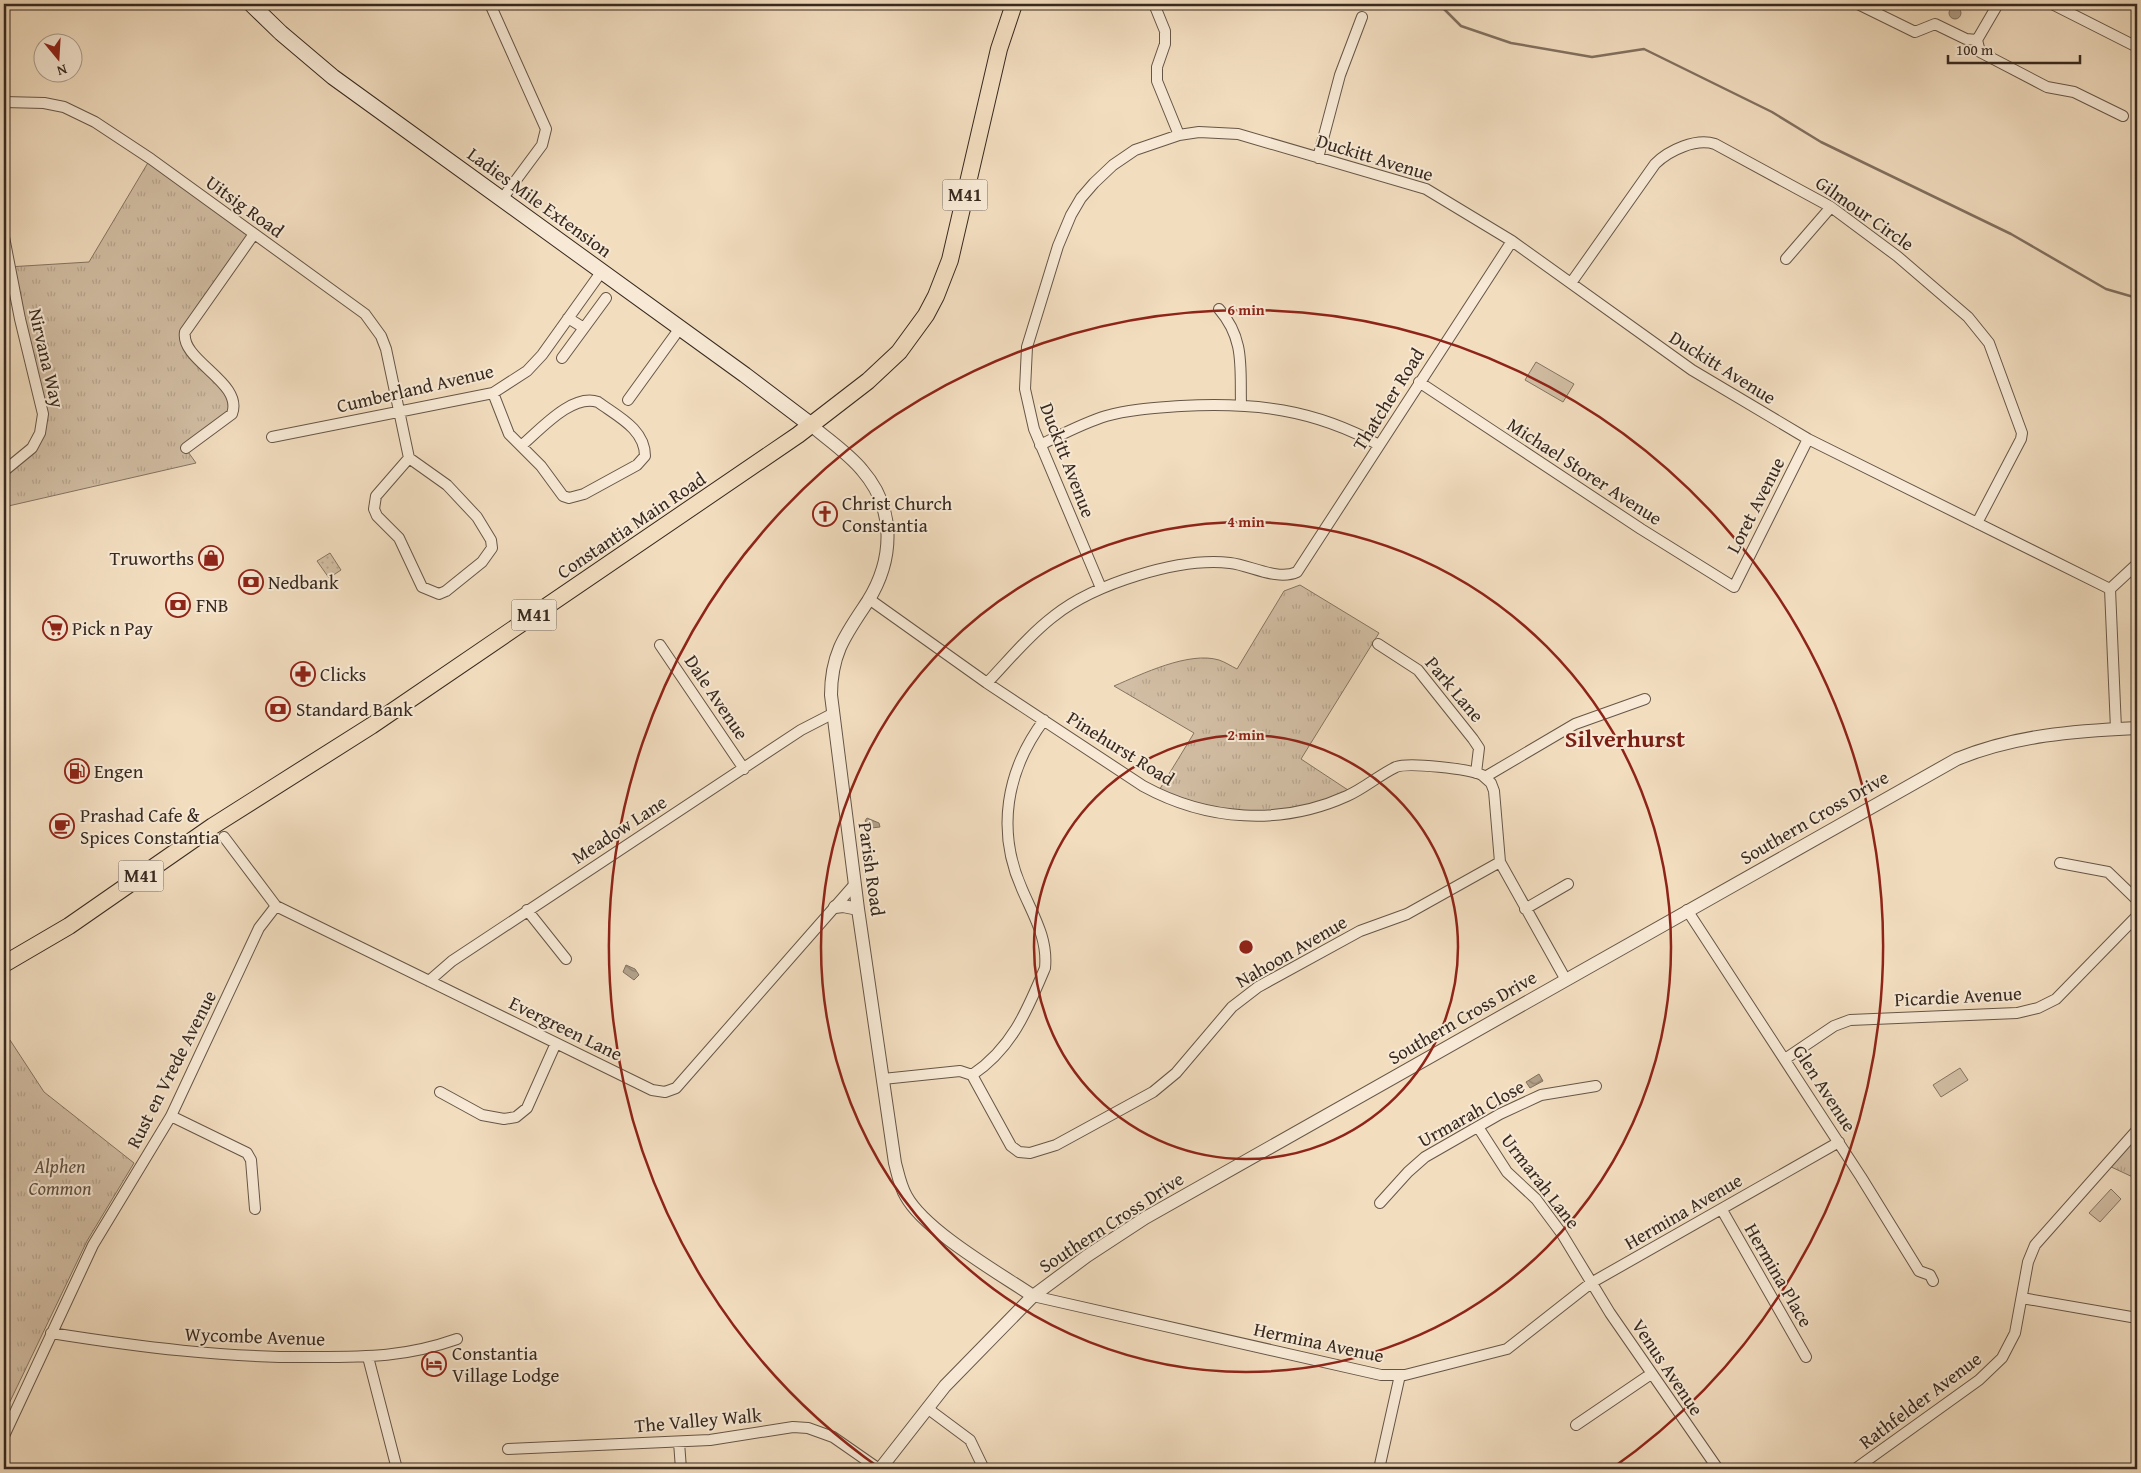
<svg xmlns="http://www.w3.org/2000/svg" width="2141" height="1473" font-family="'Gentium Book Plus',serif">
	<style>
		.grass { fill: url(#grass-tufts); stroke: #847462 }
		.garden { fill: url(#garden-dots); stroke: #847462 }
		.pitch { fill: #d2bea4; stroke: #847462 }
		.water { fill: url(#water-waves); stroke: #81705f }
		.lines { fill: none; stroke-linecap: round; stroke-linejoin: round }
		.stream { stroke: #81705f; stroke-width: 2.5 }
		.minor-casing { stroke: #665647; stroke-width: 12 }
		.tertiary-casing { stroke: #665647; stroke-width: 14 }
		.secondary-casing { stroke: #37291f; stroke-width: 17 }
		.primary-casing { stroke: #37291f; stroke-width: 18 }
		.minor { stroke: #f7e9d5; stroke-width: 10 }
		.tertiary { stroke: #f7e9d5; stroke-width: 12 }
		.secondary { stroke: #f7e9d5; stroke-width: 15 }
		.primary { stroke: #f2ddbf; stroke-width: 16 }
		.ring { fill: none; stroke: #8f2418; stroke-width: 2.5 }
		.labels { text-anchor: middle; stroke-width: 4; stroke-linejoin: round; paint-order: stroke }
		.shield { fill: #f7e9d5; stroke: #716356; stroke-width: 1 }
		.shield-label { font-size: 18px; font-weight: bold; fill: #37291f }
		.street-label { font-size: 19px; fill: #37291f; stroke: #f7e9d5 }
		.poi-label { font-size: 19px; fill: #37291f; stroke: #f7e9d5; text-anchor: start }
		.park-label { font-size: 19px; font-style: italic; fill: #5e4e40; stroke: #f7e9d5 }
		.district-label { font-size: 24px; font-weight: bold; fill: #7a1f14; stroke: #f7e9d5 }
		.centre { fill: #8f2418; stroke: #f7e9d5; stroke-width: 2.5 }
		.ring-label { font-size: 15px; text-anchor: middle; font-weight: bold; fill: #8f2418; stroke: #f7e9d5; stroke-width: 4; stroke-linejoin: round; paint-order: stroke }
	</style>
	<defs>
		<pattern id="grass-tufts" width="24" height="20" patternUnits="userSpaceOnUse" patternTransform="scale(1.25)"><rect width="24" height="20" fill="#d2bea4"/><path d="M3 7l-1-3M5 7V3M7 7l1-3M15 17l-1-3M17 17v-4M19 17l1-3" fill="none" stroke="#b5a38d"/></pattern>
		<pattern id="garden-dots" width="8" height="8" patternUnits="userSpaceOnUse" patternTransform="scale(1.25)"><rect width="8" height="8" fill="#d2bea4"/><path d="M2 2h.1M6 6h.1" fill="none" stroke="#b5a38d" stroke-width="1.8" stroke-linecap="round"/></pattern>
		<pattern id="water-waves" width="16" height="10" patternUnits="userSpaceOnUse" patternTransform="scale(1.25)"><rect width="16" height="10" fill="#b2a089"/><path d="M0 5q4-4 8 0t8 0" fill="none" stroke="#92826f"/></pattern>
	</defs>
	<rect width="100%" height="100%" fill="#f2ddbf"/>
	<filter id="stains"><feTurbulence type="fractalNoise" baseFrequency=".004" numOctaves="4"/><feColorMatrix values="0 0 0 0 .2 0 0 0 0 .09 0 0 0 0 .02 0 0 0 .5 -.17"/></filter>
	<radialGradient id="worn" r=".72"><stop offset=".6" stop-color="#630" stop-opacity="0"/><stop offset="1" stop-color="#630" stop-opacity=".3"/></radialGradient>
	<path class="grass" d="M149 161 254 234 184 337 229 391 234 408 186 449 196 463 4 507V470L23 456 42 423 8 267 89 262Z
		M1300 585 1379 633 1301 759 1351 792 1323 802 1267 813 1205 808 1158 792 1194 733 1114 686C1142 674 1189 651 1219 660 1225 662 1231 666 1237 669L1284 591Z
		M10 1040 44 1092 134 1163 87 1241 4 1414V1045Z
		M2137 1130V1179L2107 1165Z"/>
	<path class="garden" d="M330 553 341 570 329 578 317 561Z"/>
	<path class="pitch" d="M1536 362 1574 384 1563 402 1525 380Z
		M1960 1068 1968 1080 1941 1097 1933 1085Z
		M2111 1189 2121 1199 2100 1222 2089 1213Z"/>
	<path class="water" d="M1949 13a6 6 0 1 1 12 0a6 6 0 1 1-12 0Z
		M867 818 879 823 880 827 871 828 865 821Z
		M626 965 635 969 639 975 634 980 623 972Z
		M1539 1074 1543 1081 1530 1088 1526 1082Z"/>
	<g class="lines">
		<path class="stream" d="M1439 4 1461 26 1511 43 1592 57 1644 49 1772 112 1821 142 2011 234 2106 289 2137 298"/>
		<defs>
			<path id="minor" d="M490 4 546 129 542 145 502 199
				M1154 4 1165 31V44L1157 67V81L1179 135
				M1858 4 1915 32 1935 24 1966 39 1977 40
				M2052 4 2137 47
				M1977 40 1980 52 2047 87 2074 92 2123 116
				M1977 40 1998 4
				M4 102 44 103 64 107 95 122 151 159 365 314 381 336 386 349 409 458 447 485 477 517 491 540 492 548 482 562 446 591 439 594 422 587 399 538 377 516 374 509 376 496 409 458
				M1318 158 1340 75 1362 17
				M4 237 20 319 43 414 40 433 32 448 4 471
				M1786 259 1831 207
				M1571 283 1655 164C1669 150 1696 138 1715 144L1831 207 1897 256 1968 317 1989 343 2022 433 2021 439 1977 523
				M1219 309C1245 339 1240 367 1241 404
				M584 328 606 298
				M562 358 584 328 568 318
				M1419 382 1641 529 1734 587 1808 439
				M493 393 509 434 541 466 563 496 569 498 584 494 637 465 645 456C645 429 617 416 598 402 572 393 540 430 521 446
				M628 400 680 328
				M272 437 493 393 527 371 542 355 602 271
				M1040 445C1061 435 1083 423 1106 416 1131 409 1156 408 1181 406 1254 402 1314 409 1379 445
				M186 448 232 414C244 382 180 361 185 332L254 234
				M1101 588 1034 429 1025 389 1027 347 1058 246 1071 215 1081 198 1094 183 1113 165 1135 150 1179 135 1199 132 1238 134 1426 189 1512 241 1692 370 1808 439 2110 589
				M869 599 987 683 1143 786C1207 821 1281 826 1347 796 1365 788 1379 775 1396 767 1409 762 1469 769 1482 775L1491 783 1494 791 1500 862 1566 980
				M1378 644 1418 670 1473 739 1479 748 1476 773
				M660 645 744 769
				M987 683C1008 661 1029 635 1054 616 1094 584 1179 557 1230 563 1250 565 1277 581 1297 572L1512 241
				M2116 729 2110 589 2137 564
				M1485 777 1575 724 1645 699
				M224 837 276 906 652 1090 665 1092 676 1088 854 885
				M2060 863 2108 872 2137 900
				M1525 909 1568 884
				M527 910 566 959
				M1687 910 1861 1177 1919 1271 1930 1275 1933 1281
				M429 981 452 961 801 730 832 714
				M1785 1059 1834 1026 1850 1020 2017 1013 2038 1008 2056 999 2137 916
				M972 1075 1011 1146 1019 1152 1030 1153 1056 1145 1153 1092 1176 1073 1232 1007 1258 987 1360 931 1407 914 1500 862
				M972 1075C1012 1048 1027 1011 1045 968 1048 938 1033 915 1022 889 996 831 1006 771 1044 720
				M883 1079 960 1071 972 1075
				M440 1092 482 1115 504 1119 516 1117 527 1108 556 1043
				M171 1116 247 1153 251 1160 255 1209
				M1478 1127 1507 1172 1536 1199 1562 1234 1610 1313 1718 1469
				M1380 1203 1408 1172 1425 1157 1500 1114 1541 1095 1596 1086
				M1722 1210 1806 1357
				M1033 1296 1381 1375H1405L1507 1349 1591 1283 1839 1142
				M2022 1298 2137 1318
				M51 1333C139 1347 226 1358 315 1357 368 1357 406 1357 457 1339
				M368 1357 397 1469
				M927 1408 970 1440 984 1469
				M1576 1425 1651 1374
				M4 1436 93 1245 171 1116 259 928 276 906
				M679 1442 681 1469
				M508 1449 710 1440 793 1427 808 1428 833 1437 879 1469
				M1379 1469 1400 1375
				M1855 1469 1979 1380 2002 1358 2015 1333 2028 1262 2035 1245 2137 1130"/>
			<path id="tertiary" d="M811 425C828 440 848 453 862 470 896 509 894 559 868 601 846 634 831 653 831 695L858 909 895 1163C898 1174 900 1186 906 1196 925 1231 999 1273 1033 1296
				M835 907 843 906 858 909
				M880 1469 945 1386 1033 1296 1087 1256 1145 1218 1957 759C2016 735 2074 731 2137 728"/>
			<path id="secondary" d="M251 4 281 33 333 77 745 375 811 425"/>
			<path id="primary" d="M4 964 69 926 213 826 371 726 798 435 868 381 899 352 926 315 936 296 950 260 999 49 1014 4"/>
		</defs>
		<use href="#minor" class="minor-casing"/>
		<use href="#tertiary" class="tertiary-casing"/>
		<use href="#secondary" class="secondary-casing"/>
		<use href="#primary" class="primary-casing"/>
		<use href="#minor" class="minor"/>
		<use href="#tertiary" class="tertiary"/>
		<use href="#secondary" class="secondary"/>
		<use href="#primary" class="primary"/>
	</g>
	<g class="ring">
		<circle cx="1246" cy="947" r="212"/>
		<circle cx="1246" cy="947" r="425"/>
		<path d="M881 1469A637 637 0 1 1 1611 1469"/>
	</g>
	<defs>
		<symbol id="church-ring" viewBox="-11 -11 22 22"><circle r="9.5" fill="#f7e9d5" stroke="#8f2418" stroke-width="1.5"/><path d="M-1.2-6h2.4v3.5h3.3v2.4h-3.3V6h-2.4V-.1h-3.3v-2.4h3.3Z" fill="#8f2418"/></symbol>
		<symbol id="shop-ring" viewBox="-11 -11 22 22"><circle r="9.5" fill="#f7e9d5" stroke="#8f2418" stroke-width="1.5"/><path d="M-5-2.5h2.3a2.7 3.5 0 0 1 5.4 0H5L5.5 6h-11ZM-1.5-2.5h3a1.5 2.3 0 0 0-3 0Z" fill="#8f2418"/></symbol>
		<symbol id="bank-ring" viewBox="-11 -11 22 22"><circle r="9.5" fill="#f7e9d5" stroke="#8f2418" stroke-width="1.5"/><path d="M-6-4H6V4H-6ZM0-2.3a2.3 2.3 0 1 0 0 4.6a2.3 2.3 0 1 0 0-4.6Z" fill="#8f2418"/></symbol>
		<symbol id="supermarket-ring" viewBox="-11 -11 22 22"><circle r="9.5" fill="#f7e9d5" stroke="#8f2418" stroke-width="1.5"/><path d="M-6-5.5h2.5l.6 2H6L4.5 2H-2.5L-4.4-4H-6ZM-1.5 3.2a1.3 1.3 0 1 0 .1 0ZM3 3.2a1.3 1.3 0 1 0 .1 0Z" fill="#8f2418"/></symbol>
		<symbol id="pharmacy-ring" viewBox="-11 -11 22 22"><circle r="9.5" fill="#f7e9d5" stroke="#8f2418" stroke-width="1.5"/><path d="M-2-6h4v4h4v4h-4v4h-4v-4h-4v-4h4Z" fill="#8f2418"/></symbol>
		<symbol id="fuel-ring" viewBox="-11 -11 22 22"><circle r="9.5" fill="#f7e9d5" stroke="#8f2418" stroke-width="1.5"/><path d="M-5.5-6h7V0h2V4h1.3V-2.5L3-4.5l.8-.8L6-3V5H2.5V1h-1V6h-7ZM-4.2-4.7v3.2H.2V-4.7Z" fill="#8f2418"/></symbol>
		<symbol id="cafe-ring" viewBox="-11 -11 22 22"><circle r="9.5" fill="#f7e9d5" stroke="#8f2418" stroke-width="1.5"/><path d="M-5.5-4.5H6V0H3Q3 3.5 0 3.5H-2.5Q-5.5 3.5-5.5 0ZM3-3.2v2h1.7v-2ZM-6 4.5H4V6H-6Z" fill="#8f2418"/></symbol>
		<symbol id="hotel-ring" viewBox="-11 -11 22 22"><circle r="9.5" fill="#f7e9d5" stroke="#8f2418" stroke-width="1.5"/><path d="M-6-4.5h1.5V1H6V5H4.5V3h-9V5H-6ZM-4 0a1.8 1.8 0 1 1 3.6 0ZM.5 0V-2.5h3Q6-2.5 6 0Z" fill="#8f2418"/></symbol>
	</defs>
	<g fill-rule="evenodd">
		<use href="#church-ring" x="811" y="500" width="28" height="28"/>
		<use href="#shop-ring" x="197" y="544" width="28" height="28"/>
		<use href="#bank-ring" x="237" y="568" width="28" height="28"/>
		<use href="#bank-ring" x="164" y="591" width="28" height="28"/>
		<use href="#supermarket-ring" x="41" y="614" width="28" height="28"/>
		<use href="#pharmacy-ring" x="289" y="660" width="28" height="28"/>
		<use href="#bank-ring" x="264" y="695" width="28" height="28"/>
		<use href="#fuel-ring" x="63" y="757" width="28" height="28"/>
		<use href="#cafe-ring" x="48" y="812" width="28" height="28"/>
		<use href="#hotel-ring" x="420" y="1350" width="28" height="28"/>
	</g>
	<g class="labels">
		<g class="shield">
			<rect x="942.5" y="179.5" width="45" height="31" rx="4"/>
			<rect x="511.5" y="599.5" width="45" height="31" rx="4"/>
			<rect x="118.5" y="860.5" width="45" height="31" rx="4"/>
		</g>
		<g class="shield-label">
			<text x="965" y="201">M41</text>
			<text x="534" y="621">M41</text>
			<text x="141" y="882">M41</text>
		</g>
		<g class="street-label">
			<text transform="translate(1375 157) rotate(17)" y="7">Duckitt Avenue</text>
			<text transform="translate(540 202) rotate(36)" y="7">Ladies Mile Extension</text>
			<text transform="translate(245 206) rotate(36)" y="7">Uitsig Road</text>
			<text transform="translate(1865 213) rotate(35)" y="7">Gilmour Circle</text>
			<text transform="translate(47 358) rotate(77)" y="7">Nirvana Way</text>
			<text transform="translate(1723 367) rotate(32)" y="7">Duckitt Avenue</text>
			<text transform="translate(415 388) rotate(-13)" y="7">Cumberland Avenue</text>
			<text transform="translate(1388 399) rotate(-58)" y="7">Thatcher Road</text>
			<text transform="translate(1068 460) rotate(69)" y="7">Duckitt Avenue</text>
			<text transform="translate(1585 471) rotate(33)" y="7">Michael Storer Avenue</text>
			<text transform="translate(1755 505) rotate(-63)" y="7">Loret Avenue</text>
			<text transform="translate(631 525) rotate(-34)" y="7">Constantia Main Road</text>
			<text transform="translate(1455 689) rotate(50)" y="7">Park Lane</text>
			<text transform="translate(717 697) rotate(56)" y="7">Dale Avenue</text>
			<text transform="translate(1121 748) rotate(32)" y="7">Pinehurst Road</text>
			<text transform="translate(1814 817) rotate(-30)" y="7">Southern Cross Drive</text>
			<text transform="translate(619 829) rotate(-33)" y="7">Meadow Lane</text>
			<text transform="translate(872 869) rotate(82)" y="7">Parish Road</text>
			<text transform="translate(1291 951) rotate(-30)" y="7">Nahoon Avenue</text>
			<text transform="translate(1958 996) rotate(-3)" y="7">Picardie Avenue</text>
			<text transform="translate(1462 1017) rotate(-30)" y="7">Southern Cross Drive</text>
			<text transform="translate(566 1028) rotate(26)" y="7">Evergreen Lane</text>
			<text transform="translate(171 1069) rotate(-63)" y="7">Rust en Vrede Avenue</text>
			<text transform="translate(1825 1088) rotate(57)" y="7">Glen Avenue</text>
			<text transform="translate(1471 1113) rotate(-29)" y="7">Urmarah Close</text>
			<text transform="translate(1541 1181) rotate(52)" y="7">Urmarah Lane</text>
			<text transform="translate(1683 1211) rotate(-30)" y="7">Hermina Avenue</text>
			<text transform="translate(1111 1222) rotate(-33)" y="7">Southern Cross Drive</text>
			<text transform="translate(1779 1275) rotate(60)" y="7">Hermina Place</text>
			<text transform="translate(255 1336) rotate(2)" y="7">Wycombe Avenue</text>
			<text transform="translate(1319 1342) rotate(12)" y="7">Hermina Avenue</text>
			<text transform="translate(1668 1367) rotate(56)" y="7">Venus Avenue</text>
			<text transform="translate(1920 1400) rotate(-37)" y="7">Rathfelder Avenue</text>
			<text transform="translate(698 1420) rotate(-5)" y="7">The Valley Walk</text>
		</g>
		<g class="poi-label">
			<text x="842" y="510">Christ Church<tspan x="842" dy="22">Constantia</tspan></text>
			<text x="194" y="565" text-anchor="end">Truworths</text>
			<text x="268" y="589">Nedbank</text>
			<text x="196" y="612">FNB</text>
			<text x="72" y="635">Pick n Pay</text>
			<text x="320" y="681">Clicks</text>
			<text x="296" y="716">Standard Bank</text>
			<text x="94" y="778">Engen</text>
			<text x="80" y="822">Prashad Cafe &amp;<tspan x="80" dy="22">Spices Constantia</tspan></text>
			<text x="452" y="1360">Constantia<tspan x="452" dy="22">Village Lodge</tspan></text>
		</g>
		<g class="park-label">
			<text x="60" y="1173">Alphen<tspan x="60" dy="22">Common</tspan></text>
		</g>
		<g class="district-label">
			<text x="1625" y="747">Silverhurst</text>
		</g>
	</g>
	<circle cx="1246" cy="947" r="8" class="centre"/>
	<g class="ring-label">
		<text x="1246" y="315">6 min</text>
		<text x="1246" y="527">4 min</text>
		<text x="1246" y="740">2 min</text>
	</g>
	<rect width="2141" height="1473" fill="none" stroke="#f2ddbf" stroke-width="20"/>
	<rect x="5" y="5" width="2131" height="1463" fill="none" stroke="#37291f" stroke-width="2.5"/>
	<rect x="10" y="10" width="2121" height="1453" fill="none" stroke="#37291f"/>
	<g transform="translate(58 58) rotate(162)"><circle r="24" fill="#f7e9d5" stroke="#aa9c8c"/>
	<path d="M0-4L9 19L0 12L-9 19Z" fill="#8f2418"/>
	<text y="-8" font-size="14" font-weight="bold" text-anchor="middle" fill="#37291f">N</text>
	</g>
	<path d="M1948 55v8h132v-8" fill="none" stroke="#37291f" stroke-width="2.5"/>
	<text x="1956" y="55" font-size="15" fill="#37291f" stroke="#f7e9d5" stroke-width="4" paint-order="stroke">100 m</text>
	<rect width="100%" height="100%" filter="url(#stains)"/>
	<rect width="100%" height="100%" fill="url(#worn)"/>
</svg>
